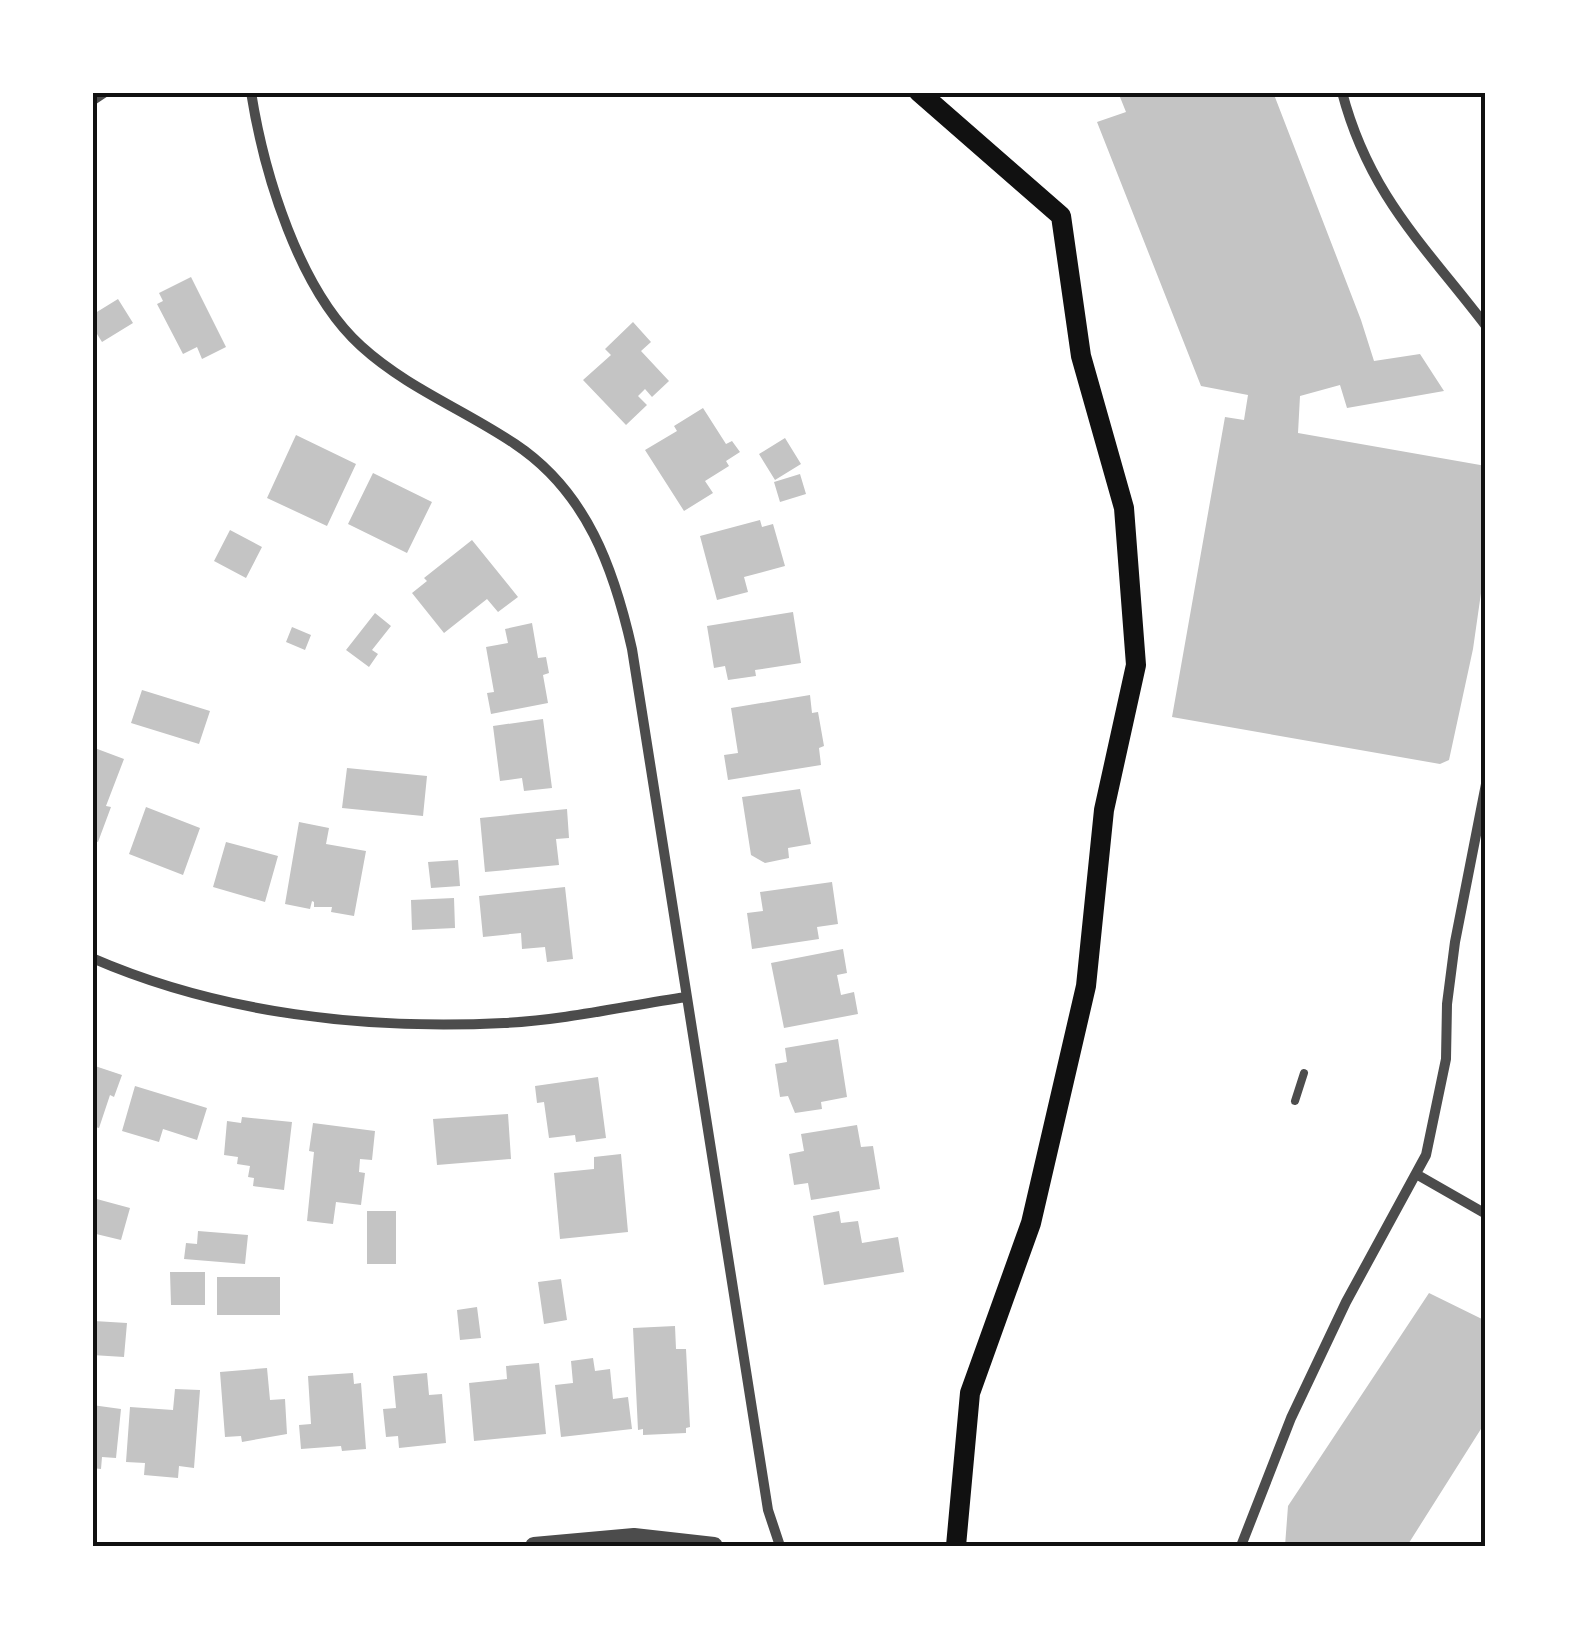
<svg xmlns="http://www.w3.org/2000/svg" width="1578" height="1639" font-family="'Nunito Sans',sans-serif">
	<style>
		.building { fill: #c4c4c4 }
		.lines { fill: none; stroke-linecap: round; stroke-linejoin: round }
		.service { stroke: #4c4c4c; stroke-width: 8 }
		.minor { stroke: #4c4c4c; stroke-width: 10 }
		.tertiary { stroke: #4c4c4c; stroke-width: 18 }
		.secondary { stroke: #111; stroke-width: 20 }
		.neatline { fill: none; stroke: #111; stroke-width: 4 }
	</style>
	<rect width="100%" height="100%" fill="#fff"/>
	<path class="building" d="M1118 92H1273L1361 320 1374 361 1420 354 1444 391 1347 408 1340 385 1300 396 1298 433 1486 466V558L1473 649 1449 760 1440 764 1172 717 1225 417 1244 420 1248 395 1201 386 1097 122 1126 112Z
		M191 277 226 347 202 359 197 347 183 354 157 304 163 301 159 293Z
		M118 299 133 323 102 342 92 326V315Z
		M633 322 651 342 641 351 669 381 652 397 645 389 638 396 647 405 626 425 583 380 611 355 605 349Z
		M703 408 726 444 732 441 740 452 726 461 729 466 705 481 713 493 684 511 645 450 677 431 674 426Z
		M296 435 356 464 327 526 267 498Z
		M785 438 801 464 775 480 759 454Z
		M373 473 432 502 407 553 348 524Z
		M800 474 806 494 780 502 774 482Z
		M760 520 762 527 773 524 785 566 744 577 748 592 717 600 700 536Z
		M230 530 262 547 246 578 214 561Z
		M472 540 518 597 498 612 487 599 444 633 412 593 427 581 424 578Z
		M793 612 801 663 755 670 756 676 728 680 725 666 714 668 707 626Z
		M375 613 391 626 372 650 378 654 369 667 346 650Z
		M532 623 538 658 546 657 549 673 543 675 548 703 491 714 487 693 494 692 486 647 508 643 505 629Z
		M292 627 311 635 305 650 286 642Z
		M142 690 210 711 199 744 131 723Z
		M810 695 812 713 818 712 824 746 819 748 821 765 728 780 724 755 738 753 731 708Z
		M543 719 552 788 524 791 522 778 500 781 493 726Z
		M92 747 124 759 106 806 111 807 98 842 92 840Z
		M347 768 427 776 423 816 342 808Z
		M800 789 811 844 788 848 789 858 765 863 751 855 742 797Z
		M146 807 200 828 183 875 129 854Z
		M567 809 569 838 556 839 559 865 485 872 480 818Z
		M299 822 329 828 326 844 366 851 354 916 331 912 332 907H314V902L312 901 310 909 285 904Z
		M226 842 278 856 265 902 213 887Z
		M458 860 460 886 431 888 428 862Z
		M832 882 838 924 817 927 819 939 752 949 747 913 763 911 760 892Z
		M565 887 573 959 547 962 545 947 522 949 521 933 483 937 479 896Z
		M454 898 455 928 412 930 411 900Z
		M843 949 847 973 837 975 841 995 854 992 858 1014 784 1028 771 963Z
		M838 1039 847 1097 821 1102 822 1109 795 1113 788 1096 780 1097 775 1064 787 1062 785 1048Z
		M92 1065 122 1075 114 1097 110 1095 99 1128 92 1126Z
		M598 1077 606 1138 576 1142 575 1135 549 1138 544 1102 537 1103 535 1086Z
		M135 1086 207 1108 197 1140 163 1129 159 1142 122 1131Z
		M508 1114 511 1159 437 1165 433 1119Z
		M242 1117 292 1122 284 1190 253 1186 254 1178 248 1177 250 1166 237 1164 238 1157 224 1155 227 1121 241 1123Z
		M313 1123 375 1131 372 1160 360 1159 359 1172 365 1173 361 1205 336 1202 333 1224 307 1221 314 1152 309 1151Z
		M857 1125 861 1147 873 1146 880 1189 811 1200 808 1183 794 1185 789 1154 804 1151 801 1134Z
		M621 1154 628 1232 560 1239 554 1173 594 1169V1157Z
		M93 1198 130 1208 121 1240 92 1233Z
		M367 1211H396V1264H367Z
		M839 1211 841 1223 858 1221 862 1243 898 1237 904 1272 824 1285 813 1216Z
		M198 1231 248 1235 245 1264 184 1259 186 1243 197 1244Z
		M170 1272H205V1305H171Z
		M217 1277H280V1315H217Z
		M561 1279 567 1320 544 1324 538 1282Z
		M1429 1293 1486 1321V1421L1407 1546H1285L1288 1506Z
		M477 1307 481 1338 460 1340 457 1310Z
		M94 1321 127 1323 124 1357 92 1355Z
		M675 1326 676 1349H686L690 1427 686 1428V1433L643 1435V1429L638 1430 633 1328Z
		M593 1358 595 1371 610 1369 613 1399 628 1397 632 1429 561 1437 555 1385 573 1383 571 1361Z
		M539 1363 546 1434 474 1441 469 1383 507 1379 506 1366Z
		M267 1368 270 1400 285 1399 287 1434 242 1442 241 1436 225 1437 220 1372Z
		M353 1373 354 1384 361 1383 366 1449 342 1451 341 1446 301 1449 299 1425 311 1424 308 1376Z
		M427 1373 429 1395 442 1394 446 1443 399 1448 398 1436 386 1437 383 1409 396 1408 393 1376Z
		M175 1389 200 1390 194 1468 179 1466 178 1478 144 1475 145 1463 126 1462 130 1407 173 1410Z
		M92 1405 121 1409 116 1458 102 1457 101 1469 92 1468Z"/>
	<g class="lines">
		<path class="service" d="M92 102 107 92
			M1295 1101 1304 1073"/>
		<path class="minor" d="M251 92C264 174 299 290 361 346 407 388 465 410 515 444 587 492 614 569 632 649L768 1510 780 1546
			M1342 92C1369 195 1424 245 1486 326
			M92 958C221 1014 366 1030 504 1023 565 1020 625 1006 686 997
			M1416 1174 1486 1214
			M1241 1546 1291 1418 1346 1302 1426 1155 1446 1059 1447 1004 1455 942 1486 784"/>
		<path class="tertiary" d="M534 1546 634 1537 714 1546"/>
		<path class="secondary" d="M919 92 1061 216 1081 356 1124 508 1136 665 1104 810 1086 986 1031 1223 970 1393 956 1546"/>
	</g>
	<rect width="1578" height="1639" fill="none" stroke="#ffffff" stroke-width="190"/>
	<rect x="95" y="95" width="1388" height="1449" class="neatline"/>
</svg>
